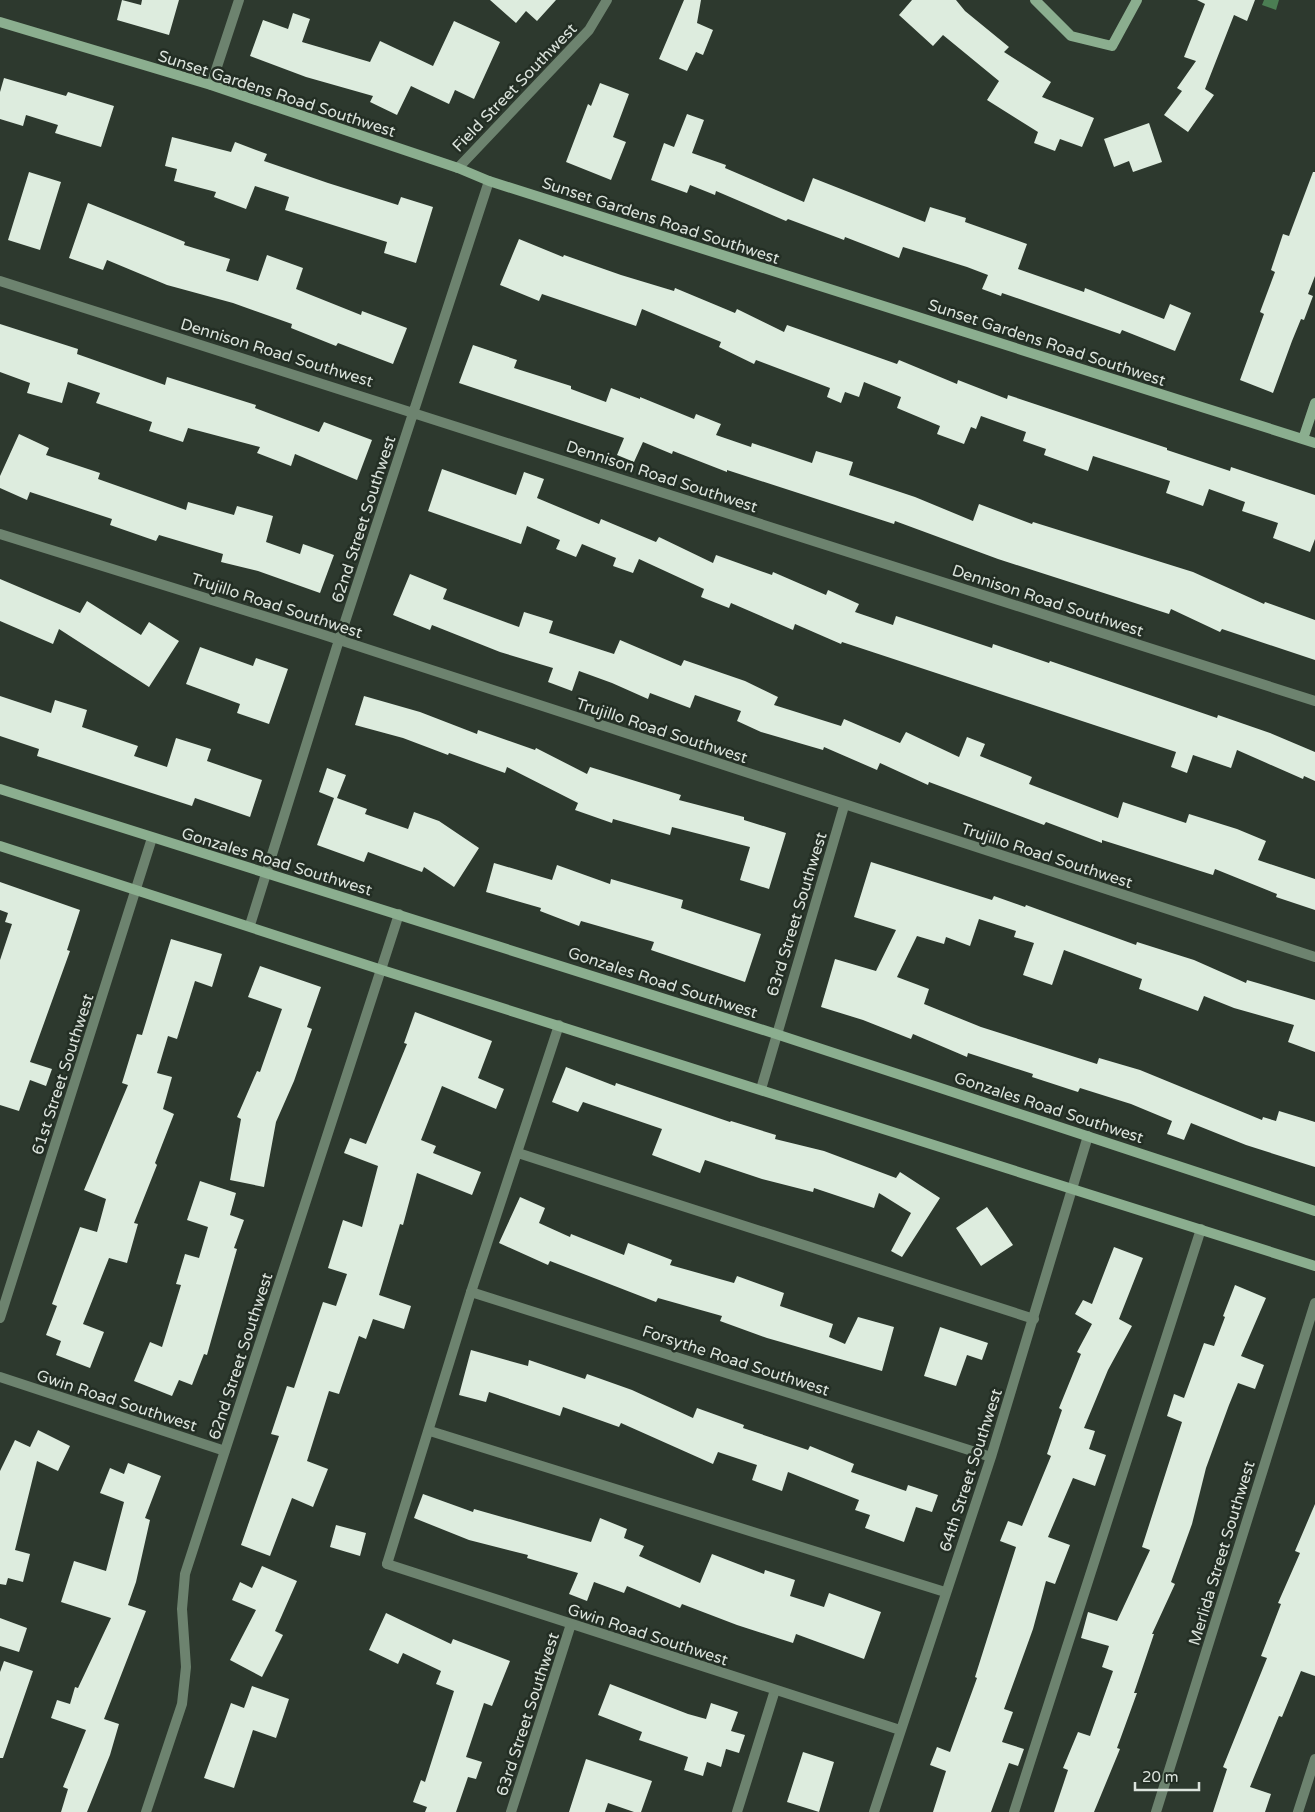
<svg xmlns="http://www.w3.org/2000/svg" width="1315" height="1812" font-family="'Varela Round',sans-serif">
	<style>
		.water { fill: #4b7e53 }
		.building { fill: #ddecde }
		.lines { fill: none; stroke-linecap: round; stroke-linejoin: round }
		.lane { stroke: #6d836f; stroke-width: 10 }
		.street { stroke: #6d836f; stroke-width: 10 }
		.secondary { stroke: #8bae8f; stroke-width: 10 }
		.labels { text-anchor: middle; stroke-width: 5; stroke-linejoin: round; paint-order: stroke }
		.street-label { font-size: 16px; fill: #dce4dd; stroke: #232e24 }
	</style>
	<rect width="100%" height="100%" fill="#2d392e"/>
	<path class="water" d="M1264 0H1279L1276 10 1262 5Z"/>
	<path class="building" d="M122 0 141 5 142 0H179L169 35 117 20Z
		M490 0H556L537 21 526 11 516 23Z
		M684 0H701L697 23 713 30 703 55 696 52 687 71 659 59Z
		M912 0H956L965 11 1009 47 1004 52 1051 82 1042 97 1094 118 1082 147 1060 139 1055 151 1034 143 1038 132 987 100 999 81 943 35 933 46 899 15Z
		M1197 0H1255L1247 21 1234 15 1205 89 1214 95 1188 132 1164 115 1182 91 1177 88 1196 61 1184 57 1205 4Z
		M293 13 310 19 302 42 370 62 380 41 433 66 454 21 500 42 474 99 455 90 449 104 411 86 397 115 370 102 373 96 306 77 250 56 263 20 288 29Z
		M4 78 66 96 68 92 114 106 101 147 55 133 58 125 26 115 23 126 0 119V92Z
		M600 83 629 94 613 137 626 142 611 180 566 162 588 104 591 106Z
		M687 114 704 120 692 153 726 165 725 168 804 202 813 178 925 222 930 207 966 218 965 222 1027 244 1018 269 1084 292 1085 288 1164 319 1170 304 1191 313 1175 351 1122 330 1120 334 1002 293 1001 296 982 289 988 275 967 267 903 247 899 258 845 237 844 240 788 219 786 221 716 191 715 195 690 185 687 193 651 180 664 143 674 147Z
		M1149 123 1162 162 1133 172 1129 161 1114 167 1104 139Z
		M172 137 231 152 235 142 267 154 264 161 328 183 398 205 401 197 433 207 416 263 384 253 387 242 285 210 289 197 255 186 246 209 214 197 216 192 174 181 177 169 165 166Z
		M29 172 61 182 40 250 8 240Z
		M1313 172H1315V276L1308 294 1313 296 1304 320 1301 319 1292 341 1273 393 1240 380 1264 314 1260 312 1275 272 1271 270 1283 234 1289 236Z
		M88 203 185 242 184 245 230 259 226 271 258 281 267 255 303 268 296 289 361 315 362 311 407 328 393 364 338 343 336 346 291 328 292 324 233 303 167 285 107 260 103 270 69 258Z
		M519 239 563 257 564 255 621 275 674 291 675 288 735 313 737 309 784 332 787 325 897 364 899 360 957 384 958 380 1007 399 1008 395 1167 448V450L1230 471 1231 467 1315 495V539L1310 552 1273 538 1278 523 1242 511 1245 502 1209 489 1203 506 1166 493 1170 481 1093 456 1088 471 1044 455 1046 449 1023 441 1026 432 981 416 976 429 971 427 964 444 937 434 940 426 897 408 901 397 864 382 859 397 845 392 841 403 827 397 830 388 756 360 754 364 719 347 721 342 642 309 636 326 542 294 539 301 500 285Z
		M0 324 78 349 77 354 165 385 167 377 256 405 255 408 319 432 324 422 372 440 357 480 295 454 291 466 257 453 260 447 188 428 183 442 149 431 152 422 96 403 100 393 68 382 62 403 27 393 30 383 0 372Z
		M473 345 517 360 514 368 571 386V389L606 402 611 388 640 399V397L694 419 696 414 721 424 716 435 751 447 752 443 812 463 816 451 853 462 849 475 915 497 973 521 979 504 1032 524 1033 522 1193 572 1264 604 1265 602 1315 620V660L1222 629 1220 632 1171 609 1169 614 998 559 895 521 894 524 727 470V472L673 451 672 454 643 442 634 462 617 455 624 438 459 383Z
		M19 434 49 448 46 455 100 473 98 479 186 510 188 502 234 515 237 506 273 516 266 542 300 554 303 544 334 555 320 593 258 571 221 562 223 554 159 535 156 541 110 525 112 519 30 492 27 500 0 488V476Z
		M442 469 516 495 524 472 544 479 537 498 599 524 601 519 656 542 659 537 713 563 716 555 772 575 773 572 826 595 828 590 859 604 855 612 893 625 896 616 992 648 993 644 1049 663 1050 661 1217 718 1218 715 1270 733 1315 752V781L1304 776 1303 779 1237 750 1231 768 1193 755 1187 773 1171 767 1176 752 842 642 841 644 795 624 793 630 731 603 729 608 701 597 704 589 639 559 633 573 613 566 616 558 582 544 576 557 556 549 560 540 527 526 521 544 428 511Z
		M410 574 447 589 443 599 519 627 524 612 553 621 549 633 614 654 620 640 681 666 684 660 745 681 778 697 774 705 841 726 844 719 900 743 906 732 959 757 967 737 985 744 980 756 1032 777 1029 784 1118 818 1123 802 1186 823 1189 814 1237 829 1266 841 1258 860 1315 879V910L1276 897 1277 894 1215 869 1213 875 1102 840V843L1046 822 1044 825 929 782 928 785 880 763 877 770 824 747 823 750 761 732 737 721 741 711 695 695 690 708 650 693 648 699 612 683 579 671 572 691 548 682 553 668 500 652 432 625 430 630 393 615Z
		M0 579 80 613 87 601 141 635 149 622 179 641 149 687 59 629 53 644 0 621Z
		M200 647 253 666 256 658 288 669 269 724 237 713 240 704 186 684Z
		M0 696 51 713 55 700 87 710 82 727 138 746 134 756 167 767 176 738 211 749 207 761 262 780 250 817 195 798 192 806 37 756 39 749 0 736Z
		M364 696 420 712 477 734 478 730 535 750 536 748 587 774 590 767 681 795 679 800 744 817V820L786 833 769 889 740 880 750 847 672 827 670 835 613 819 612 823 575 810 578 803 507 767 505 773 449 753 448 755 403 738 355 725Z
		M327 768 346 775 337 798 367 809 365 814 408 829 414 812 439 821 479 848 454 887 424 867 422 872 368 852 364 862 317 845 334 798 319 792Z
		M871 862 992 900 994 896 1025 907 1026 905 1136 945 1137 942 1194 960 1246 983 1247 980 1315 1000V1052L1288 1042 1294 1025 1234 1008 1204 996 1198 1011 1139 989 1142 979 1064 950 1052 985 1023 975 1034 943 1014 937 1016 931 979 919 970 946 946 937 944 944 917 936 897 977 929 989 924 1004 981 1027 1097 1064 1099 1058 1140 1070 1262 1120 1263 1117 1276 1121 1279 1111 1315 1122V1167L1246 1145 1191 1123 1184 1140 1167 1134 1172 1121 1131 1104 1080 1088 1078 1092 1032 1077 1033 1074 968 1053 967 1057 913 1034 911 1039 863 1020 821 1007 835 959 876 971 896 930 854 917Z
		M494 863 552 880 557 865 610 884 611 879 683 900 681 908 761 934 745 982 651 950 654 942 581 921 579 926 540 911 541 908 486 892Z
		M0 882 80 910 67 950 70 951 30 1062 52 1069 46 1086 30 1080 19 1111 0 1105V960L12 924 5 922 8 913 0 910Z
		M171 939 222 954 212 987 195 981 177 1039 168 1036 157 1073 172 1077 163 1109 174 1114 155 1163 157 1165 134 1223 138 1224 127 1263 109 1258 83 1324 104 1332 90 1368 56 1355 61 1341 46 1335 57 1306 52 1304 80 1227 97 1232 106 1199 84 1190 128 1085 122 1083 137 1034 142 1035Z
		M260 966 321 987 307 1027 312 1029 294 1081 276 1122 264 1187 230 1180 241 1119 237 1117 257 1071 260 1072 282 1009 248 997Z
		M415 1012 492 1041 478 1078 504 1089 496 1109 442 1086 421 1140 436 1146 433 1153 481 1172 472 1195 417 1173 403 1225 400 1224 379 1295 411 1306 404 1329 373 1319 366 1339 359 1336 339 1394 329 1391 307 1461 328 1469 313 1507 292 1498 270 1556 241 1545 279 1436 271 1434 287 1386 294 1388 323 1302 336 1306 347 1274 328 1268 343 1220 362 1227 378 1166 344 1153 350 1138 366 1144 407 1044 404 1043Z
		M566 1067 615 1086 616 1083 730 1122 731 1121 776 1135 775 1139 824 1151 896 1178 900 1172 940 1198 902 1257 891 1251 911 1213 879 1193 874 1208 814 1188 813 1192 762 1179 705 1160 700 1173 652 1155 662 1129 583 1102 578 1112 552 1102Z
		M200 1181 236 1193 230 1215 244 1220 234 1248 237 1249 207 1355 204 1354 192 1385 179 1380 172 1396 134 1381 150 1342 162 1347 181 1285 176 1284 185 1254 199 1258 208 1227 187 1220Z
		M520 1197 545 1208 539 1223 570 1237 571 1234 624 1255 628 1243 672 1260 670 1265 734 1283 737 1276 784 1293 780 1306 833 1324 829 1337 845 1344 858 1317 894 1327 882 1371 767 1338 720 1321 722 1316 658 1298 656 1302 550 1261 548 1265 499 1243Z
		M987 1207 1013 1245 981 1266 956 1228Z
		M1114 1247 1143 1258 1119 1319 1132 1326 1108 1370 1084 1428 1095 1431 1089 1449 1106 1455 1095 1486 1073 1478 1048 1537 1070 1545 1055 1584 1046 1581 1033 1629 1004 1709 1013 1712 1002 1742 1024 1749 1018 1766 1009 1763 991 1812H933L946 1771 930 1765 937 1747 950 1752 977 1678 975 1677 1016 1547 1000 1541 1008 1521 1022 1526 1051 1456 1047 1454 1062 1410 1059 1408 1081 1354 1077 1352 1092 1324 1075 1314 1083 1300 1092 1304Z
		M1235 1285 1266 1298 1241 1356 1264 1365 1255 1389 1238 1383 1229 1405 1206 1468 1192 1524 1171 1582 1175 1584 1152 1634H1154L1134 1693H1137L1117 1748 1120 1749 1094 1812H1054L1068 1770 1063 1768 1078 1732 1090 1736 1113 1671 1102 1667 1109 1646 1081 1638 1088 1612 1117 1621 1150 1550 1142 1547 1182 1422 1167 1416 1174 1394 1184 1398 1204 1343 1214 1346 1225 1317 1223 1316Z
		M940 1327 988 1343 982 1360 967 1355 956 1386 924 1376Z
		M471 1350 528 1366 529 1360 585 1379 587 1374 632 1390 693 1418 697 1408 744 1425 743 1428 808 1450 810 1446 854 1464 851 1472 906 1491 908 1485 938 1495 932 1512 916 1507 904 1542 865 1528 870 1515 855 1510 859 1500 788 1472 782 1491 752 1480 757 1465 718 1452 713 1464 621 1423 619 1427 563 1407 560 1416 489 1392 486 1402 459 1395Z
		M38 1430 70 1446 58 1471 37 1461 15 1550 30 1554 23 1582 8 1578 6 1585 0 1584V1471L15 1440 30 1447Z
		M128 1463 161 1476 145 1518 150 1520 136 1582 128 1605 146 1611 104 1719 119 1724 110 1755 87 1812H61L68 1789 63 1787 86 1730 51 1718 57 1700 70 1704 75 1687 78 1688 111 1618 61 1602 74 1561 106 1571 124 1502 100 1493 110 1468 124 1474Z
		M423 1494 473 1512 474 1509 591 1542 600 1518 627 1529 624 1538 644 1546 639 1556 700 1583 712 1554 764 1574 765 1570 795 1580 790 1596 824 1607 829 1593 881 1612 864 1659 796 1634 793 1643 737 1625 682 1604 680 1608 627 1586 624 1593 594 1582 587 1601 569 1594 578 1573 527 1558 528 1555 469 1540 414 1518Z
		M1315 1504V1676L1301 1671 1282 1717 1279 1716 1250 1787 1271 1794 1265 1812H1213L1227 1769 1223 1767 1267 1658 1261 1656 1281 1604 1278 1603 1300 1553 1295 1551Z
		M336 1525 366 1533 360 1556 330 1547Z
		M262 1566 297 1581 275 1631 283 1635 262 1677 230 1660 256 1610 232 1600 240 1582 252 1588Z
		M386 1613 451 1644 453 1639 510 1661 492 1706 484 1703 466 1757 482 1762 476 1779 468 1777 456 1812H425L427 1807 413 1802 421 1780 425 1782 454 1691 436 1684 441 1671 403 1653 398 1664 369 1650Z
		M0 1618 27 1628 19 1652 0 1646Z
		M4 1661 33 1671 3 1758H0V1672Z
		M610 1684 688 1714 706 1719 711 1703 738 1712 731 1731 745 1735 739 1753 726 1749 721 1767 707 1762 703 1776 684 1770 688 1757 639 1740 642 1732 598 1715Z
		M252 1686 289 1699 276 1738 253 1730 234 1788 204 1778 231 1703 244 1708Z
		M803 1752 834 1762 819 1812 787 1802Z
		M586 1759 652 1781 641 1812H634L608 1803 605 1812H569Z"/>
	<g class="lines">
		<path class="lane" d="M518 1153 1034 1319
			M430 1431 945 1592
			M387 1564 471 1292 559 1025
			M737 1812 775 1690
			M1014 1812 1201 1229
			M1298 1812 1315 1759"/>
		<path class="street" d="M211 85 239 0
			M458 168 589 30 607 0
			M0 281 1315 701
			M0 534 318 633 1315 957
			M250 925 339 640 489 181
			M761 1089 844 806
			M471 1292 991 1457
			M0 1318 152 838
			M0 1377 225 1451
			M387 1564 900 1730
			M146 1812 182 1704 186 1667 182 1609 185 1574 399 914
			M511 1812 571 1624
			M874 1812 991 1457 1088 1136
			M1156 1812 1315 1303"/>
		<path class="secondary" d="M1035 0 1071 36 1112 46 1137 0
			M0 22 211 85 458 168 489 181 1315 443
			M1303 439 1315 403
			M0 789 776 1034 1315 1211
			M0 846 382 970 1315 1266"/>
	</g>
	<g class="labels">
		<g class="street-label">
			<text transform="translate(514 87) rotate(-46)" y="6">Field Street Southwest</text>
			<text transform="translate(277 93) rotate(18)" y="6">Sunset Gardens Road Southwest</text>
			<text transform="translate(661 220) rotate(18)" y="6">Sunset Gardens Road Southwest</text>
			<text transform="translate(1047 342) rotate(18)" y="6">Sunset Gardens Road Southwest</text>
			<text transform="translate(277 352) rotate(17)" y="6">Dennison Road Southwest</text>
			<text transform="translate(662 476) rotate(18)" y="6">Dennison Road Southwest</text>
			<text transform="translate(363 519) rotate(-72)" y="6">62nd Street Southwest</text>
			<text transform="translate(1048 600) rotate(18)" y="6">Dennison Road Southwest</text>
			<text transform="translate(277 605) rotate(18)" y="6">Trujillo Road Southwest</text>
			<text transform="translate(662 730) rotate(18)" y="6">Trujillo Road Southwest</text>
			<text transform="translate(1047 855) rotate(18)" y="6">Trujillo Road Southwest</text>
			<text transform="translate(277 861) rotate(17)" y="6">Gonzales Road Southwest</text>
			<text transform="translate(796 914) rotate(-73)" y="6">63rd Street Southwest</text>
			<text transform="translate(663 982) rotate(18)" y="6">Gonzales Road Southwest</text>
			<text transform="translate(62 1074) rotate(-72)" y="6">61st Street Southwest</text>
			<text transform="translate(1049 1107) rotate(18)" y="6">Gonzales Road Southwest</text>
			<text transform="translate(240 1356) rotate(-72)" y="6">62nd Street Southwest</text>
			<text transform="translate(736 1360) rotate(18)" y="6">Forsythe Road Southwest</text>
			<text transform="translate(117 1400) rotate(18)" y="6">Gwin Road Southwest</text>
			<text transform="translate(970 1470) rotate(-72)" y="6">64th Street Southwest</text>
			<text transform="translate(1221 1553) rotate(-73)" y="6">Merlida Street Southwest</text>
			<text transform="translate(648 1634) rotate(18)" y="6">Gwin Road Southwest</text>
			<text transform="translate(527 1714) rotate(-72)" y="6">63rd Street Southwest</text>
		</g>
	</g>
	<path d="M1135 1782v8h64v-8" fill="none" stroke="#dce4dd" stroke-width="2.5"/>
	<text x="1142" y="1782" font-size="15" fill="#dce4dd" stroke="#232e24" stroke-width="4" paint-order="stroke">20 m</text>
</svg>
